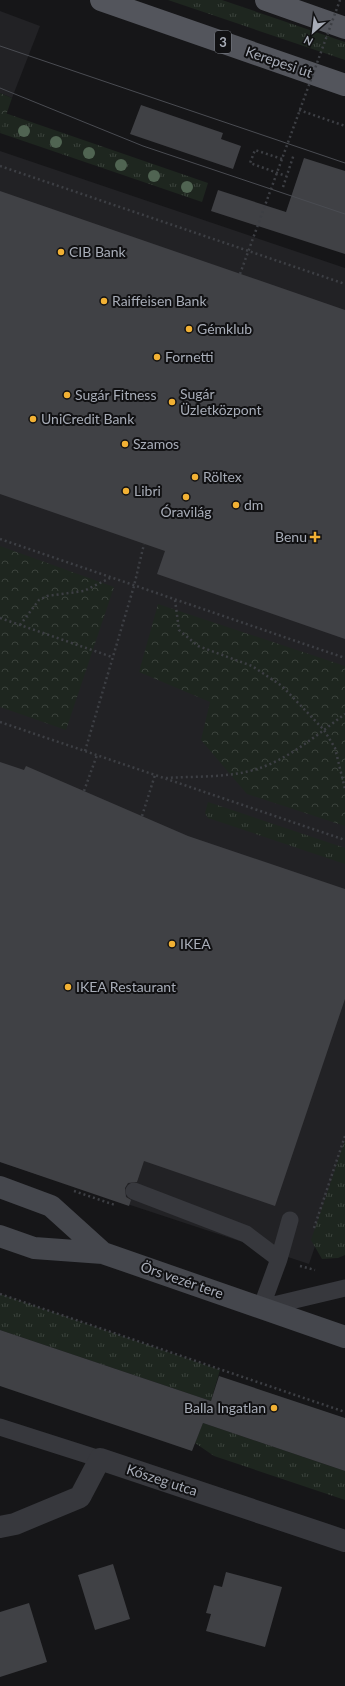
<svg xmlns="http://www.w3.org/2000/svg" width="345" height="1686" font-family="Lato,sans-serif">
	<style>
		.built { fill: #222225 }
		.grass { fill: url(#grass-tufts) }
		.park { fill: url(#park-crowns) }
		.building { fill: #404145 }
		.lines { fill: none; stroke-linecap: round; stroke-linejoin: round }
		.path { stroke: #3d3f44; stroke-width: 2.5; stroke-dasharray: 2 3; stroke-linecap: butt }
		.service { stroke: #37383d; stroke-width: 17 }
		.minor { stroke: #37383d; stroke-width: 22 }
		.secondary { stroke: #45474d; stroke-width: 22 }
		.primary { stroke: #53555c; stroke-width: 22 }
		.tram { stroke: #4a4c52; stroke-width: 1 }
		.path-bridge { stroke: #3d3f44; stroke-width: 2.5; stroke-dasharray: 2 3; stroke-linecap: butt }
		.tree { fill: #506452 }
		.poi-dot { fill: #f2b134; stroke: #111113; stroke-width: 1.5 }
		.labels { text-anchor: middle; stroke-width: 4; stroke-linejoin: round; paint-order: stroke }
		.shield { fill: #111113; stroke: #7b7e86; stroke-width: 1 }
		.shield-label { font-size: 13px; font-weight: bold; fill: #a8adb8 }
		.street-label { font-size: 14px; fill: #a8adb8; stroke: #111113 }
		.poi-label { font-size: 14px; fill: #a8adb8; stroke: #111113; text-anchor: start }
	</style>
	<defs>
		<pattern id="grass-tufts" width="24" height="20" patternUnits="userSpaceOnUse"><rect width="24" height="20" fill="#1e261f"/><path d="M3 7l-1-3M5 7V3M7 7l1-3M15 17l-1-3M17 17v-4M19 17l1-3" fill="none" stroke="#3c433d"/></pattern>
		<pattern id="park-crowns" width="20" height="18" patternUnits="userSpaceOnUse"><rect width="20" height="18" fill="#1e261f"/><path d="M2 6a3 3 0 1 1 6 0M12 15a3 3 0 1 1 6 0" fill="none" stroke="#3c433d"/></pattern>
	</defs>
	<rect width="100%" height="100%" fill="#161618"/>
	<path class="built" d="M0 11 40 26 12 98 0 93Z
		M0 151 345 268V1158L309 1264 0 1162Z"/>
	<path class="grass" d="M168 0H222L345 42V60Z
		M5 113 208 183 202 202 0 133Z
		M208 802 345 848V864L208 818 205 813Z
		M345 1140V1255L338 1258 322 1259 311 1240Z
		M0 1294 220 1370 211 1401 0 1330Z
		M203 1423 345 1471V1500L214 1456 195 1443Z"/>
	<path class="park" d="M0 93 12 98 0 133Z
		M0 546 114 587 66 730 0 707Z
		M158 604 345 666V826L247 794 201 740 210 702 139 672Z"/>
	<path class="building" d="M141 105 223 133 221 139 241 146 233 169 130 134Z
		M304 158 345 171V254L211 211 218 190 286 212Z
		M0 191 345 310V639L157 574 165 551 0 494Z
		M0 762 24 770 26 766 188 836 345 889V999L275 1206 144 1161 137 1182 128 1183 125 1188 126 1197 131 1200 129 1206 0 1162Z
		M0 1330 211 1401 219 1376 345 1418V1471L203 1423 192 1451 0 1386Z
		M113 1564 130 1619 95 1630 78 1575Z
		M226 1572 282 1587 265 1647 206 1631 211 1614 206 1613 214 1585 222 1587Z
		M29 1603 47 1662 0 1677V1612Z"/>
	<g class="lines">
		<path class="path" d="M299 110 345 126
			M282 159 255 150 250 163 286 176
			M0 166 345 284
			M283 187 294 154
			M0 539 345 658
			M175 600 179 630 198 646 252 666 282 686 324 730 335 748 345 789
			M0 618 112 657
			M20 625 39 600 47 596 84 591 110 578
			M0 722 345 840
			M85 751 134 586 144 544
			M166 778C196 776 229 778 257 769 289 759 318 734 345 714
			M84 791 97 755
			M142 816 155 775
			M74 1191 115 1205
			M314 1228 345 1136
			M300 1266 315 1270
			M0 1294 345 1412"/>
		<path class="service" d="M134 1191 246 1234 279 1259
			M261 1308 279 1259 290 1220
			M261 1308 345 1288
			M0 1427 100 1459"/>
		<path class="minor" d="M0 1527 15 1524 80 1497 100 1459 345 1541"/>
		<path class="secondary" d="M0 1187 51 1206 103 1253
			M0 1236 34 1248 103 1253 345 1337"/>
		<path class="primary" d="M101 0 345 85
			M266 0 345 28"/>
		<path class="tram" d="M0 46 345 163
			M0 88 143 146 345 214"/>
		<path class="path-bridge" d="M240 274 340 0"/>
	</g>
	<g class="tree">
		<circle cx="24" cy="131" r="6"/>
		<circle cx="56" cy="142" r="6"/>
		<circle cx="89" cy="153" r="6"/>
		<circle cx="121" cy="165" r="6"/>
		<circle cx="154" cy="176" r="6"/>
		<circle cx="187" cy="187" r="6"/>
	</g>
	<g class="poi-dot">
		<circle cx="61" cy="252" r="4"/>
		<circle cx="104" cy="301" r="4"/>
		<circle cx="189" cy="329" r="4"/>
		<circle cx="157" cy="357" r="4"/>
		<circle cx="67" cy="395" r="4"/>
		<circle cx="172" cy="402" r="4"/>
		<circle cx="33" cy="419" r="4"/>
		<circle cx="125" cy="444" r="4"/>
		<circle cx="195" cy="477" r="4"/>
		<circle cx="126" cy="491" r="4"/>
		<circle cx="186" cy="497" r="4"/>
		<circle cx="236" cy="505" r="4"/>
		<path d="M313 531h4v4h4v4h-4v4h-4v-4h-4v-4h4z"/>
		<circle cx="172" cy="944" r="4"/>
		<circle cx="68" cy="987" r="4"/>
		<circle cx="274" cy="1408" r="4"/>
	</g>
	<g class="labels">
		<rect class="shield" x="215" y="31" width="16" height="22" rx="3"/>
		<g class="shield-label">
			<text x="223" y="47">3</text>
		</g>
		<g class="street-label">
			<text transform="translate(279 62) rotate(19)" y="5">Kerepesi út</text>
			<text transform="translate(182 1280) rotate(19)" y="5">Örs vezér tere</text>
			<text transform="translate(162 1480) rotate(18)" y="5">Kőszeg utca</text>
		</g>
		<g class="poi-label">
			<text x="69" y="257">CIB Bank</text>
			<text x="112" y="306">Raiffeisen Bank</text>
			<text x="197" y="334">Gémklub</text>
			<text x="165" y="362">Fornetti</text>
			<text x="180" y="399">Sugár<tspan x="180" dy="16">Üzletközpont</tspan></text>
			<text x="75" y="400">Sugár Fitness</text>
			<text x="41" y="424">UniCredit Bank</text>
			<text x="133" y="449">Szamos</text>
			<text x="203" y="482">Röltex</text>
			<text x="134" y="496">Libri</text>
			<text x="244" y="510">dm</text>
			<text x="186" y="517" text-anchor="middle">Óravilág</text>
			<text x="307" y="542" text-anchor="end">Benu</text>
			<text x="180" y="949">IKEA</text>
			<text x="76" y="992">IKEA Restaurant</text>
			<text x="266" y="1413" text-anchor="end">Balla Ingatlan</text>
		</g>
	</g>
	<g transform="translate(313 32) rotate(208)" stroke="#111113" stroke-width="3" paint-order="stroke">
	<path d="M0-3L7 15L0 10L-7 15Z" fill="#a8adb8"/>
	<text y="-6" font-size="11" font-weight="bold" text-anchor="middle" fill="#a8adb8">N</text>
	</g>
</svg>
